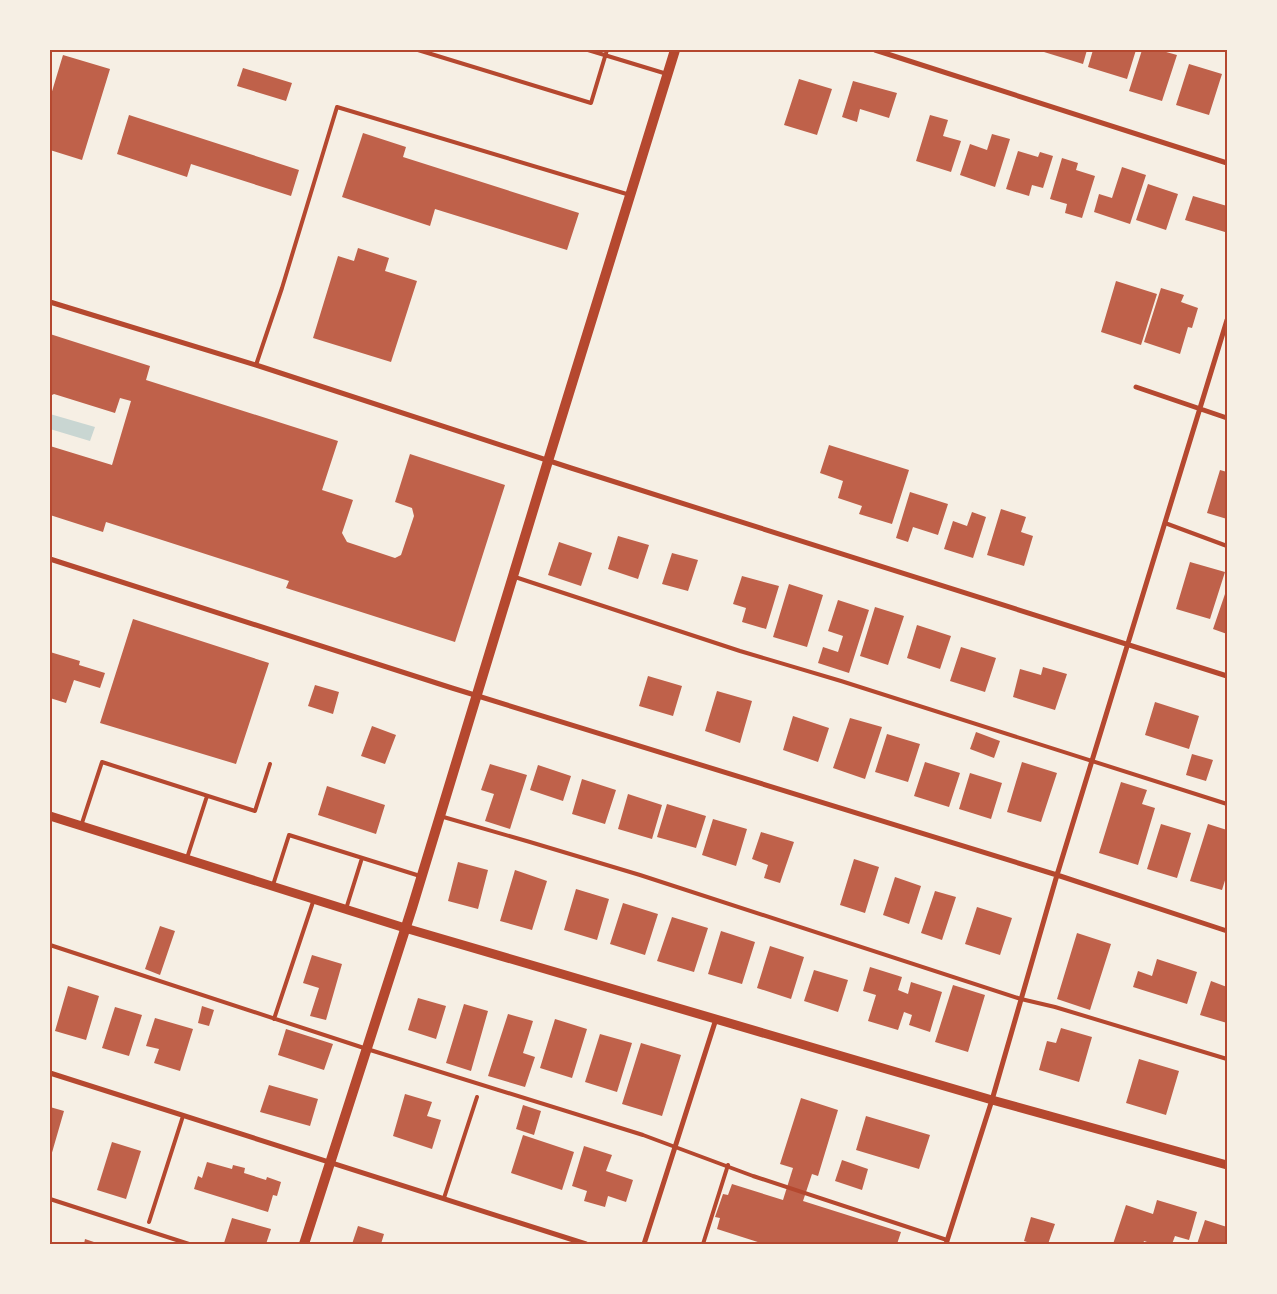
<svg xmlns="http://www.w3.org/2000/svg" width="1277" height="1294" font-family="Overpass,sans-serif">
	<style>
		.water { fill: #c9d6d2 }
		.building { fill: #bf614a }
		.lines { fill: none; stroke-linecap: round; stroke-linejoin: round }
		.service { stroke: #b5482f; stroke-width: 4 }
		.minor { stroke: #b5482f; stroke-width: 5 }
		.tertiary { stroke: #b5482f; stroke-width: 9 }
		.secondary { stroke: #b5482f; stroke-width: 10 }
		.neatline { fill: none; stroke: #b5482f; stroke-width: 2 }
	</style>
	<rect width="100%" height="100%" fill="#f6efe4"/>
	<path class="water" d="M50 414 95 427 90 441 50 429Z"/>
	<path class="building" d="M1045 50H1087L1083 64 1044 52Z
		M1093 50H1136L1127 79 1088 67Z
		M1142 50H1159L1177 55 1162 101 1129 91Z
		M63 55 110 69 82 160 50 150V98Z
		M1189 64 1222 74 1209 115 1176 105Z
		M243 68 292 83 286 101 237 86Z
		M799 79 832 89 817 135 784 125Z
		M853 81 897 93 889 118 860 109 857 122 842 117Z
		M129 115 299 170 291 196 191 164 187 177 117 154Z
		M930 115 948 120 943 136 961 141 951 172 916 161Z
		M363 133 406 147 403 157 579 213 567 250 435 209 430 226 342 197Z
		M992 134 1010 139 995 187 960 175 970 144 987 150Z
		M1018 151 1038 157 1040 152 1053 156 1043 188 1032 185 1029 196 1006 189Z
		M1062 158 1078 163 1076 170 1095 176 1082 218 1065 213 1067 204 1050 199Z
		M1122 167 1146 175 1130 224 1094 212 1099 194 1112 198Z
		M1148 184 1178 194 1166 230 1136 220Z
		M1193 196 1227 206V226L1225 232 1185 220Z
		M358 248 389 258 385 271 417 281 391 362 313 338 338 256 354 261Z
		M1116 281 1157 294 1141 345 1101 332Z
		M1161 288 1184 295 1181 302 1198 308 1192 328 1188 327 1180 354 1144 342Z
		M50 334 150 366 146 380 338 441 322 490 353 500 342 533 347 542 395 558 401 555 414 516 412 508 395 502 410 454 505 485 455 642 286 588 289 581 106 522 103 532 50 515V446L112 465 131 401 120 398 115 413 54 394 50 396Z
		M829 445 909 470 892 524 859 514 862 506 838 498 843 481 820 473Z
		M1220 470 1227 472V519L1207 513Z
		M910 492 948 504 938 535 913 527 908 542 896 538Z
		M1001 509 1026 517 1021 532 1033 536 1024 566 987 555Z
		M972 512 986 517 973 558 944 549 953 521 967 526Z
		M618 536 649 545 638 579 608 569Z
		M559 542 592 553 581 586 548 575Z
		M672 553 698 560 688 591 662 584Z
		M1190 562 1225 572 1210 619 1176 609Z
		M742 576 779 586 766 629 742 622 746 608 733 604Z
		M789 584 823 595 807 647 773 637Z
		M1225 594 1227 595V634L1213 629Z
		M838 600 869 610 849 673 818 663 823 647 838 652 843 636 828 631Z
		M875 607 904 616 888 665 860 656Z
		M133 619 269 663 236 764 100 723Z
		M917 625 951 636 940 669 907 658Z
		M961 647 996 658 985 692 950 681Z
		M50 652 80 661 79 665 105 673 100 688 74 680 66 703 50 698Z
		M1043 667 1067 674 1055 710 1013 697 1020 669 1041 675Z
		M648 676 682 686 673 716 639 706Z
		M315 685 339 692 333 714 308 706Z
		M717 691 752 701 740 743 705 731Z
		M1155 702 1199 716 1189 749 1145 735Z
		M793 716 829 728 818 762 783 750Z
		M850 718 882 727 865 779 833 768Z
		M372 726 396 735 385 764 361 756Z
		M976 732 1000 741 994 758 970 749Z
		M887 734 920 744 908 782 875 772Z
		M1192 754 1213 760 1206 781 1186 775Z
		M925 762 960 773 949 807 914 796Z
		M1022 762 1057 773 1041 822 1007 812Z
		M490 764 527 775 510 829 485 821 494 794 481 790Z
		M538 765 571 776 563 801 530 790Z
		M970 773 1002 783 991 819 959 809Z
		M582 779 616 790 605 824 572 814Z
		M1121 782 1147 790 1142 804 1155 808 1138 865 1099 853Z
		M327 786 385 805 376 834 318 815Z
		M628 794 662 805 652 839 618 829Z
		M667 804 706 816 696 848 657 837Z
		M713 819 747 829 736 866 702 855Z
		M1161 824 1191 833 1177 878 1147 869Z
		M1208 824 1227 830V874L1222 890 1190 881Z
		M761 832 794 842 780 883 764 878 768 865 752 859Z
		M854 859 879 867 865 913 840 905Z
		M458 862 488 870 478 909 448 901Z
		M515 870 547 881 532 930 500 921Z
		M895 877 921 886 909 924 883 915Z
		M576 889 609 899 597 940 564 930Z
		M935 891 956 897 942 940 921 933Z
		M623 903 658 914 645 955 610 944Z
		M977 907 1012 918 1000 955 965 944Z
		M672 917 708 928 694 972 657 961Z
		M160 926 175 931 160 975 145 969Z
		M721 931 755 942 742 984 708 974Z
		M1077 933 1111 944 1090 1010 1057 999Z
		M770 946 804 957 791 999 757 988Z
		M312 955 342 964 326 1020 310 1016 319 988 303 983Z
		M1157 959 1197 972 1187 1004 1133 987 1138 971 1152 976Z
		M870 967 902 977 898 990 908 994 911 982 942 992 930 1032 909 1025 912 1015 904 1012 898 1030 868 1021 876 995 863 991Z
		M814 970 848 980 838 1012 804 1001Z
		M1211 981 1227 987V1023L1200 1015Z
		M953 985 985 995 968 1052 935 1042Z
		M68 986 99 996 86 1040 55 1031Z
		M418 998 446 1006 436 1039 408 1030Z
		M464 1004 488 1011 471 1071 446 1063Z
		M202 1006 214 1010 209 1026 198 1023Z
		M115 1007 142 1015 129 1056 102 1048Z
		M508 1014 533 1021 523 1053 535 1057 525 1087 488 1076Z
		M155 1018 193 1029 180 1071 154 1063 159 1049 146 1046Z
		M555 1019 587 1029 572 1078 540 1068Z
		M1061 1028 1092 1037 1079 1082 1039 1070 1047 1041 1056 1043Z
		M286 1029 333 1044 324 1070 278 1055Z
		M600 1034 632 1043 617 1092 585 1082Z
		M641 1043 681 1055 662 1116 622 1104Z
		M1139 1059 1179 1071 1166 1115 1126 1103Z
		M269 1085 318 1099 310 1126 260 1112Z
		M405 1094 432 1102 427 1116 441 1120 432 1149 393 1136Z
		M801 1098 838 1110 818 1176 812 1174 803 1201 901 1232 897 1244H764L717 1229 720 1218 715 1217 723 1194 728 1195 732 1184 783 1200 793 1168 780 1164Z
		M523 1105 541 1111 534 1135 516 1129Z
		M50 1107 64 1111 51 1156 50 1155Z
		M866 1116 930 1135 919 1169 856 1150Z
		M523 1135 574 1152 562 1190 511 1173Z
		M112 1142 141 1151 126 1199 97 1190Z
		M584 1146 612 1155 606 1171 633 1180 626 1202 608 1196 605 1207 584 1201 587 1191 572 1186Z
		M842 1160 868 1169 862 1190 835 1181Z
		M207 1162 232 1169 233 1165 245 1168 244 1173 266 1180 267 1177 281 1182 277 1196 273 1195 268 1212 194 1189 198 1176 202 1178Z
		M1157 1200 1197 1212 1189 1240 1175 1236 1172 1244H1153L1144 1241 1143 1244H1113L1126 1205 1153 1214Z
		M1031 1217 1055 1224 1048 1244H1033L1024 1241Z
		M232 1218 271 1229 266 1244 224 1243Z
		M1205 1220 1227 1227V1244H1197Z
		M358 1226 384 1234 381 1244H352Z
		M85 1239 100 1244H84Z"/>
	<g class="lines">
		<path class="service" d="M418 50 591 103 607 50
			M588 50 667 74
			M256 365 282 288 337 107 630 195
			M1165 523 1227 546
			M515 577 740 651 841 681 1227 804
			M440 816 530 842 640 875 1021 999 1055 1007 1227 1059
			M81 826 102 762 255 811 270 764
			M187 858 207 796
			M273 885 289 835 420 876
			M346 909 362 858
			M50 945 367 1049 643 1135 753 1176 947 1240
			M274 1019 314 899
			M444 1198 477 1097
			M50 1199 189 1244
			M149 1222 183 1116
			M703 1244 728 1165"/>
		<path class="minor" d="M875 50 1227 163
			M50 302 256 365 571 468 1227 676
			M1136 387 1227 418
			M50 559 452 688 1057 875 1227 931
			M50 1073 586 1244
			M644 1244 716 1019
			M946 1244 992 1100 1057 875 1227 320"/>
		<path class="tertiary" d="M50 816 405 928 992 1100 1227 1165"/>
		<path class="secondary" d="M304 1244 412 908 548 461 675 50"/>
	</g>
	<rect width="1277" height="1294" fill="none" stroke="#f6efe4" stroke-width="102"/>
	<rect x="51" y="51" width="1175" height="1192" class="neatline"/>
</svg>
